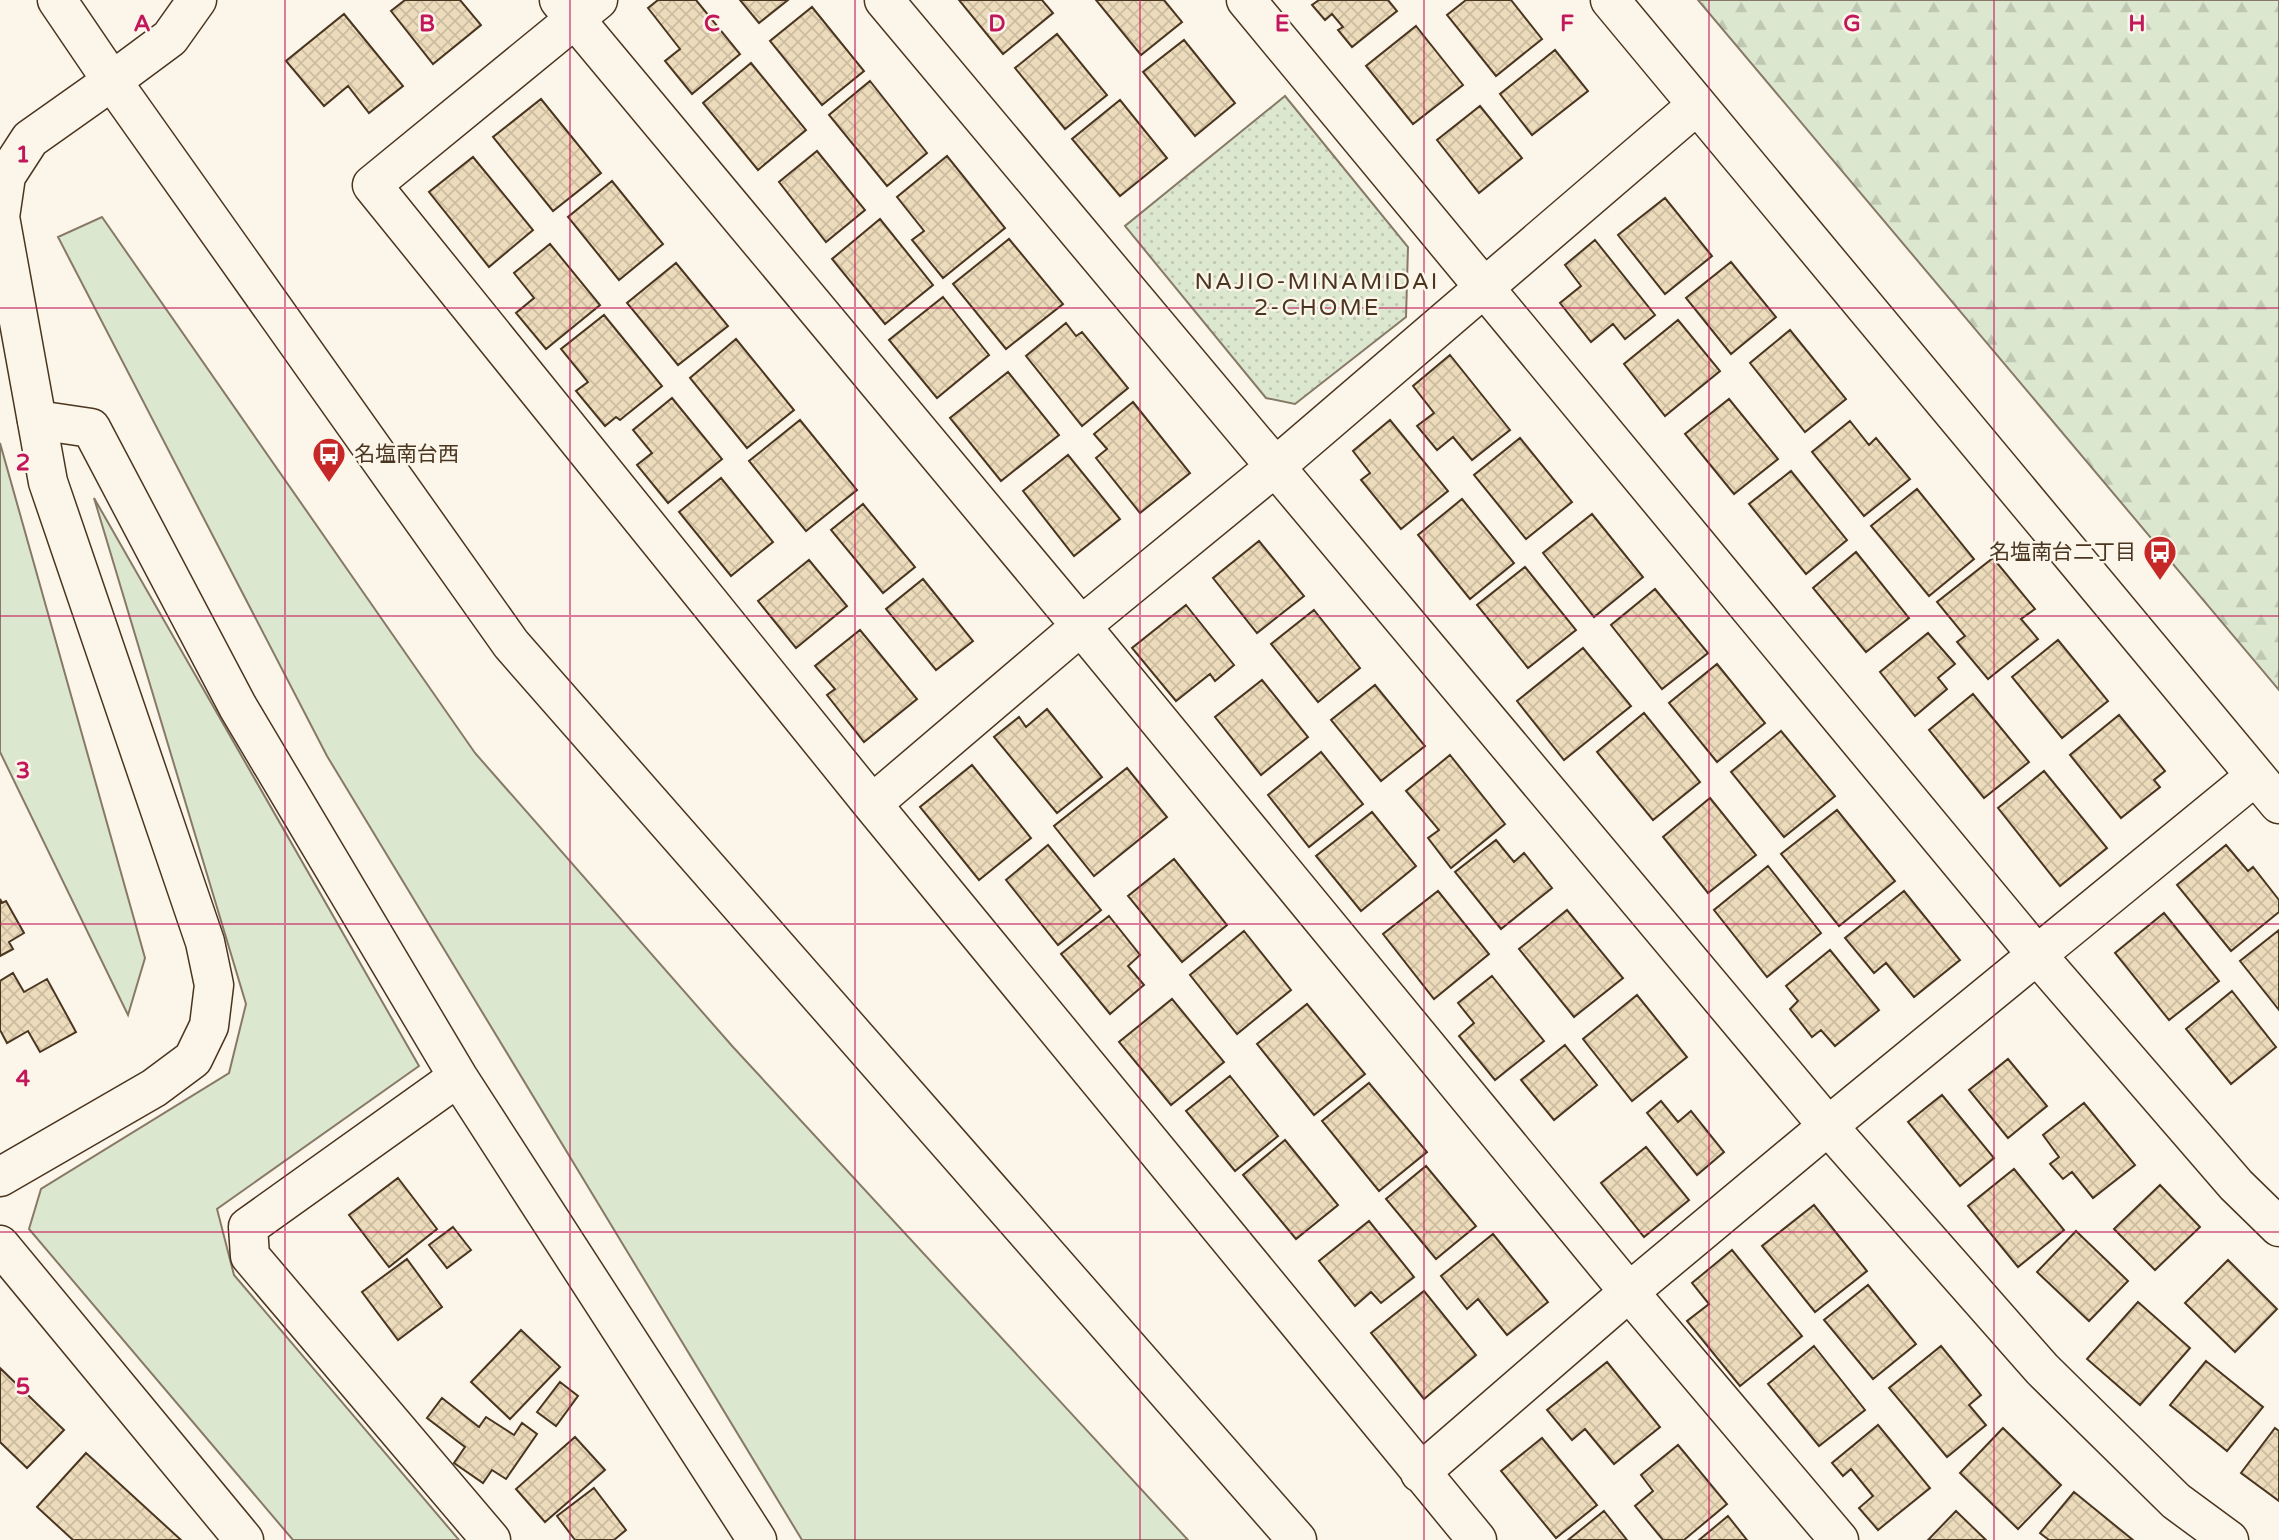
<svg xmlns="http://www.w3.org/2000/svg" width="2279" height="1540" font-family="'Varela Round','Noto Sans JP',sans-serif">
	<style>
		.grass { fill: #dce7d0; stroke: #887966; stroke-width: 2 }
		.forest { fill: url(#forest-firs); stroke: #887966; stroke-width: 2 }
		.park { fill: url(#park-dots); stroke: #887966; stroke-width: 2 }
		.building { fill: url(#building-cross-hatch); stroke: #4a3520; stroke-width: 2 }
		.lines { fill: none; stroke-linecap: round; stroke-linejoin: round }
		.street-casing { stroke: #4a3520; stroke-width: 41 }
		.secondary-casing { stroke: #4a3520; stroke-width: 41 }
		.street { stroke: #fbf6e9; stroke-width: 38 }
		.secondary { stroke: #fbf6e9; stroke-width: 38 }
		.grid { fill: none; stroke: #c2185b; stroke-width: 2; stroke-opacity: 0.55 }
		.labels { text-anchor: middle; stroke-width: 5; stroke-linejoin: round; paint-order: stroke }
		.poi-label { font-size: 21px; fill: #4a3520; stroke: #fbf6e9; text-anchor: start }
		.neighbourhood-label { font-size: 23px; letter-spacing: 2px; fill: #4a3520; stroke: #fbf6e9 }
		.grid-label { font-size: 23px; text-anchor: middle; font-weight: bold; fill: #c2185b; stroke: #fbf6e9; stroke-width: 5; stroke-linejoin: round; paint-order: stroke }
	</style>
	<defs>
		<pattern id="forest-firs" width="22" height="20" patternUnits="userSpaceOnUse" patternTransform="scale(1.75)"><rect width="22" height="20" fill="#dce7d0"/><path d="M5 1l3.5 6h-7zM16 11l3.5 6h-7z" fill="#bec7b2"/></pattern>
		<pattern id="park-dots" width="8" height="8" patternUnits="userSpaceOnUse" patternTransform="scale(1.75)"><rect width="8" height="8" fill="#dce7d0"/><path d="M2 2h.1M6 6h.1" fill="none" stroke="#bec7b2" stroke-width="1.8" stroke-linecap="round"/></pattern>
		<pattern id="building-cross-hatch" width="8" height="8" patternUnits="userSpaceOnUse" patternTransform="scale(1.75)"><rect width="8" height="8" fill="#ecdcbc"/><path d="M0 0l8 8M0 8l8-8" fill="none" stroke="#ccbda1"/></pattern>
	</defs>
	<rect width="100%" height="100%" fill="#fbf6e9"/>
	<path class="grass" d="M102 217 475 753 733 1047 1188 1540H802L327 756 58 237Z
		M0 443 145 958 128 1015 0 752Z
		M94 498 419 1066 217 1209 234 1275 459 1540H293L29 1229 41 1189 229 1073 246 1004Z"/>
	<path class="forest" d="M1698 0H2279V690Z"/>
	<path class="park" d="M1285 96 1408 247 1406 317 1295 404 1266 398 1125 226Z"/>
	<path class="building" d="M405 0H460L481 25 433 64 391 11Z
		M658 0H696L740 54 692 94 665 61 680 49 648 8Z
		M740 0H788L759 23Z
		M959 0H1042L1053 13 1003 54Z
		M1096 0H1164L1182 22 1141 55Z
		M1319 0H1388L1397 11 1352 47 1338 30 1343 27 1332 14 1325 20 1312 5Z
		M1466 0H1511L1542 39 1496 76 1447 15Z
		M812 7 864 71 822 105 770 41Z
		M344 14 403 86 369 113 348 86 324 106 286 61Z
		M1416 26 1463 85 1413 124 1366 66Z
		M1057 34 1107 95 1065 129 1015 68Z
		M1184 40 1235 103 1195 136 1143 72Z
		M1555 50 1588 91 1532 135 1500 94Z
		M751 63 806 130 758 170 703 103Z
		M870 81 927 153 887 186 829 115Z
		M541 99 601 173 553 211 493 137Z
		M1120 100 1167 158 1120 196 1072 139Z
		M1480 106 1522 158 1479 193 1437 140Z
		M817 151 865 210 826 242 779 182Z
		M947 156 1005 228 943 278 912 240 924 231 897 197Z
		M473 157 533 230 489 267 429 192Z
		M612 181 663 244 619 280 568 217Z
		M1665 198 1712 256 1665 294 1618 235Z
		M880 219 933 285 885 324 832 259Z
		M1009 239 1063 304 1006 349 953 284Z
		M1595 240 1655 315 1625 339 1613 324 1591 342 1560 303 1581 286 1565 265Z
		M550 244 600 305 546 349 516 313 534 298 514 273Z
		M1731 262 1776 317 1731 354 1686 298Z
		M676 263 728 326 678 365 627 303Z
		M943 297 989 355 937 398 889 340Z
		M604 315 662 386 620 420 616 417 605 426 576 391 588 382 561 349Z
		M1678 320 1720 371 1665 416 1624 364Z
		M1066 323 1076 336 1082 332 1128 388 1082 426 1026 356Z
		M1790 330 1846 399 1805 432 1750 363Z
		M736 339 794 410 747 448 690 378Z
		M1450 355 1510 430 1472 460 1453 437 1437 450 1417 426 1434 413 1413 386Z
		M1008 372 1059 435 1001 481 950 418Z
		M672 398 722 459 668 503 637 465 652 453 633 430Z
		M1729 399 1778 459 1734 494 1685 434Z
		M1133 402 1190 473 1140 513 1096 458 1107 449 1094 434Z
		M800 420 857 490 806 531 749 461Z
		M1390 420 1448 491 1401 529 1361 480 1370 473 1353 451Z
		M1850 421 1869 445 1876 438 1910 479 1864 516 1812 452Z
		M1520 438 1572 502 1526 539 1474 475Z
		M1068 455 1120 519 1074 556 1023 491Z
		M1791 471 1847 540 1806 574 1749 504Z
		M721 478 773 542 731 576 679 512Z
		M1917 489 1974 559 1929 596 1871 526Z
		M1462 499 1514 563 1470 599 1418 535Z
		M863 504 915 567 883 593 831 530Z
		M1592 514 1643 577 1594 617 1543 553Z
		M1259 541 1304 596 1257 633 1213 578Z
		M1856 552 1909 618 1866 652 1813 588Z
		M1993 558 2035 609 2021 619 2038 639 1988 679 1957 642 1965 636 1937 602Z
		M809 560 847 606 796 648 758 601Z
		M1525 567 1576 630 1528 668 1477 605Z
		M923 579 973 641 936 670 886 609Z
		M1655 589 1708 653 1662 689 1611 625Z
		M1186 605 1234 665 1215 681 1210 674 1176 701 1132 648Z
		M1314 610 1360 668 1318 702 1271 644Z
		M860 630 917 699 864 742 827 695 835 689 815 666Z
		M1928 633 1955 664 1938 678 1947 689 1915 716 1880 672Z
		M2058 640 2108 701 2062 738 2012 677Z
		M1583 648 1631 706 1564 760 1517 701Z
		M1717 664 1765 723 1717 762 1669 703Z
		M1262 680 1308 737 1261 775 1215 717Z
		M1375 685 1425 746 1381 781 1331 720Z
		M1973 694 2029 762 1984 798 1929 730Z
		M1047 709 1102 777 1057 813 994 737 1019 717 1026 727Z
		M1644 713 1700 782 1653 820 1597 752Z
		M2119 715 2165 771 2154 780 2160 787 2121 818 2070 755Z
		M1781 731 1835 796 1784 837 1731 772Z
		M1321 752 1363 804 1309 847 1268 795Z
		M1450 755 1505 824 1451 868 1428 838 1439 830 1406 791Z
		M972 765 1031 838 979 880 920 807Z
		M1127 768 1167 817 1094 876 1054 826Z
		M2044 771 2107 848 2060 886 1998 808Z
		M1710 798 1756 855 1708 893 1663 837Z
		M1837 810 1895 881 1839 926 1781 854Z
		M1372 812 1416 866 1361 911 1316 856Z
		M1496 840 1514 862 1524 853 1552 888 1501 929 1455 872Z
		M1048 845 1101 910 1058 945 1006 880Z
		M2226 845 2248 871 2253 867 2279 900V912L2231 951 2177 885Z
		M1174 859 1227 925 1182 962 1128 896Z
		M1768 866 1821 933 1767 977 1714 910Z
		M1438 891 1489 954 1434 999 1383 934Z
		M1904 891 1960 960 1914 997 1886 963 1874 973 1845 938Z
		M0 899 2 903 6 901 24 933 9 942 13 949 0 956Z
		M1567 910 1623 978 1574 1017 1519 949Z
		M2164 913 2219 981 2169 1020 2115 953Z
		M1109 916 1140 955 1128 966 1144 985 1110 1014 1061 954Z
		M2279 930V1010L2240 961Z
		M1244 931 1291 990 1237 1034 1190 975Z
		M1830 950 1879 1010 1835 1046 1821 1030 1812 1037 1790 1009 1798 1001 1786 986Z
		M13 973 24 992 47 979 76 1032 40 1052 28 1031 7 1043 0 1030V981Z
		M1492 976 1544 1041 1495 1080 1459 1036 1474 1023 1458 1003Z
		M2232 991 2276 1047 2231 1084 2186 1029Z
		M1637 995 1687 1057 1632 1101 1583 1039Z
		M1172 999 1224 1062 1171 1105 1119 1042Z
		M1307 1004 1365 1074 1314 1115 1257 1044Z
		M1565 1045 1597 1085 1554 1120 1521 1080Z
		M2008 1059 2047 1106 2008 1138 1969 1090Z
		M1230 1076 1278 1136 1235 1171 1186 1111Z
		M1369 1083 1427 1152 1379 1191 1322 1121Z
		M1942 1095 1994 1158 1960 1186 1908 1122Z
		M1661 1101 1678 1122 1691 1111 1724 1152 1697 1175 1647 1113Z
		M2084 1103 2135 1165 2093 1198 2072 1172 2063 1179 2050 1164 2059 1157 2043 1135Z
		M1285 1140 1338 1205 1296 1239 1243 1175Z
		M1646 1147 1689 1200 1644 1237 1601 1183Z
		M1426 1166 1476 1226 1436 1259 1386 1199Z
		M2014 1169 2064 1230 2018 1267 1968 1206Z
		M398 1178 437 1229 389 1267 349 1215Z
		M2160 1185 2200 1227 2155 1270 2114 1229Z
		M1814 1205 1867 1271 1815 1312 1762 1246Z
		M1369 1221 1414 1277 1381 1303 1371 1292 1355 1306 1319 1261Z
		M453 1227 471 1250 447 1268 429 1245Z
		M2076 1231 2128 1281 2089 1321 2037 1272Z
		M1493 1234 1548 1302 1507 1335 1478 1299 1467 1309 1441 1276Z
		M1732 1250 1802 1336 1740 1386 1687 1321 1709 1304 1692 1283Z
		M407 1259 442 1307 398 1340 362 1292Z
		M2228 1260 2277 1309 2235 1352 2185 1303Z
		M1868 1285 1916 1344 1873 1379 1824 1320Z
		M1424 1291 1476 1355 1424 1399 1371 1333Z
		M2138 1302 2190 1348 2140 1405 2087 1359Z
		M521 1330 560 1367 510 1419 471 1382Z
		M1814 1346 1865 1410 1819 1446 1768 1384Z
		M1941 1346 1981 1395 1969 1405 1986 1425 1947 1457 1889 1388Z
		M2206 1361 2263 1407 2227 1451 2170 1405Z
		M1607 1362 1660 1427 1614 1464 1585 1429 1572 1440 1547 1410Z
		M0 1368 64 1430 27 1468 0 1442Z
		M560 1382 578 1396 556 1426 537 1412Z
		M442 1398 479 1427 486 1417 514 1435 522 1423 537 1434 506 1479 492 1470 483 1483 454 1463 465 1447 427 1418Z
		M1878 1425 1930 1488 1878 1530 1859 1508 1873 1496 1851 1469 1843 1476 1832 1463Z
		M2003 1428 2061 1485 2018 1529 1960 1473Z
		M2275 1428 2279 1431V1501L2241 1473Z
		M575 1437 605 1470 545 1522 516 1489Z
		M1542 1438 1597 1505 1556 1538 1501 1471Z
		M1678 1445 1727 1504 1684 1540H1663L1635 1506 1653 1491 1641 1475Z
		M86 1453 181 1540H73L37 1507Z
		M594 1488 626 1530 614 1540H575L557 1516Z
		M2074 1492 2133 1540H2049L2040 1533Z
		M1604 1511 1627 1540H1568Z
		M1956 1511 1986 1540H1928Z
		M1728 1516 1747 1540H1699Z"/>
	<g class="lines">
		<defs>
			<path id="street" d="M57 0 112 81 170 38 197 0
				M559 0 1081 626 1629 1292 1839 1540
				M598 0 372 185 872 804 1477 1540
				M884 0 1828 1126 2042 1369 2176 1501 2229 1540
				M1246 0 2037 955 2236 1185 2279 1227
				M1610 0 2279 804
				M37 420 91 428 238 707 458 1077 757 1540
				M872 804 1081 626 1275 467 1697 105
				M458 1077 248 1227 250 1256 491 1540
				M0 1245 244 1540
				M1420 1473 1629 1292 1828 1126 2254 777"/>
			<path id="secondary" d="M0 1177 154 1088 193 1059 209 1026 214 985 205 942 48 482 0 217 6 176 30 139 112 81 511 644 1297 1540"/>
		</defs>
		<use href="#street" class="street-casing"/>
		<use href="#secondary" class="secondary-casing"/>
		<use href="#street" class="street"/>
		<use href="#secondary" class="secondary"/>
	</g>
	<path class="grid" d="M285 0V1540M570 0V1540M855 0V1540M1140 0V1540M1424 0V1540M1709 0V1540M1994 0V1540M0 308H2279M0 616H2279M0 924H2279M0 1232H2279"/>
	<defs>
		<symbol id="bus-pin" viewBox="-11 -11 22 30"><path d="M0 17L-7.5 6A9.5 9.5 0 1 1 7.5 6Z" fill="#c62828" stroke="#fbf6e9"/><path d="M-5-6H5V4H4V6H2V4H-2V6H-4V4H-5ZM-3.5-4V0h7V-4ZM-3.5 1.2v1.5H-2V1.2ZM2 1.2v1.5H3.5V1.2Z" fill="#fff"/></symbol>
	</defs>
	<g fill-rule="evenodd">
		<use href="#bus-pin" x="310" y="435" width="38" height="52"/>
		<use href="#bus-pin" x="2141" y="533" width="38" height="52"/>
	</g>
	<g class="labels">
		<g class="poi-label">
			<text x="354" y="461">名塩南台西</text>
			<text x="2136" y="559" text-anchor="end">名塩南台二丁目</text>
		</g>
		<g class="neighbourhood-label">
			<text x="1317" y="289">NAJIO-MINAMIDAI<tspan x="1317" dy="26">2-CHOME</tspan></text>
		</g>
	</g>
	<g class="grid-label">
		<text x="142" y="31">A</text>
		<text x="427" y="31">B</text>
		<text x="712" y="31">C</text>
		<text x="997" y="31">D</text>
		<text x="1282" y="31">E</text>
		<text x="1567" y="31">F</text>
		<text x="1852" y="31">G</text>
		<text x="2137" y="31">H</text>
		<text x="23" y="162">1</text>
		<text x="23" y="470">2</text>
		<text x="23" y="778">3</text>
		<text x="23" y="1086">4</text>
		<text x="23" y="1394">5</text>
	</g>
</svg>
